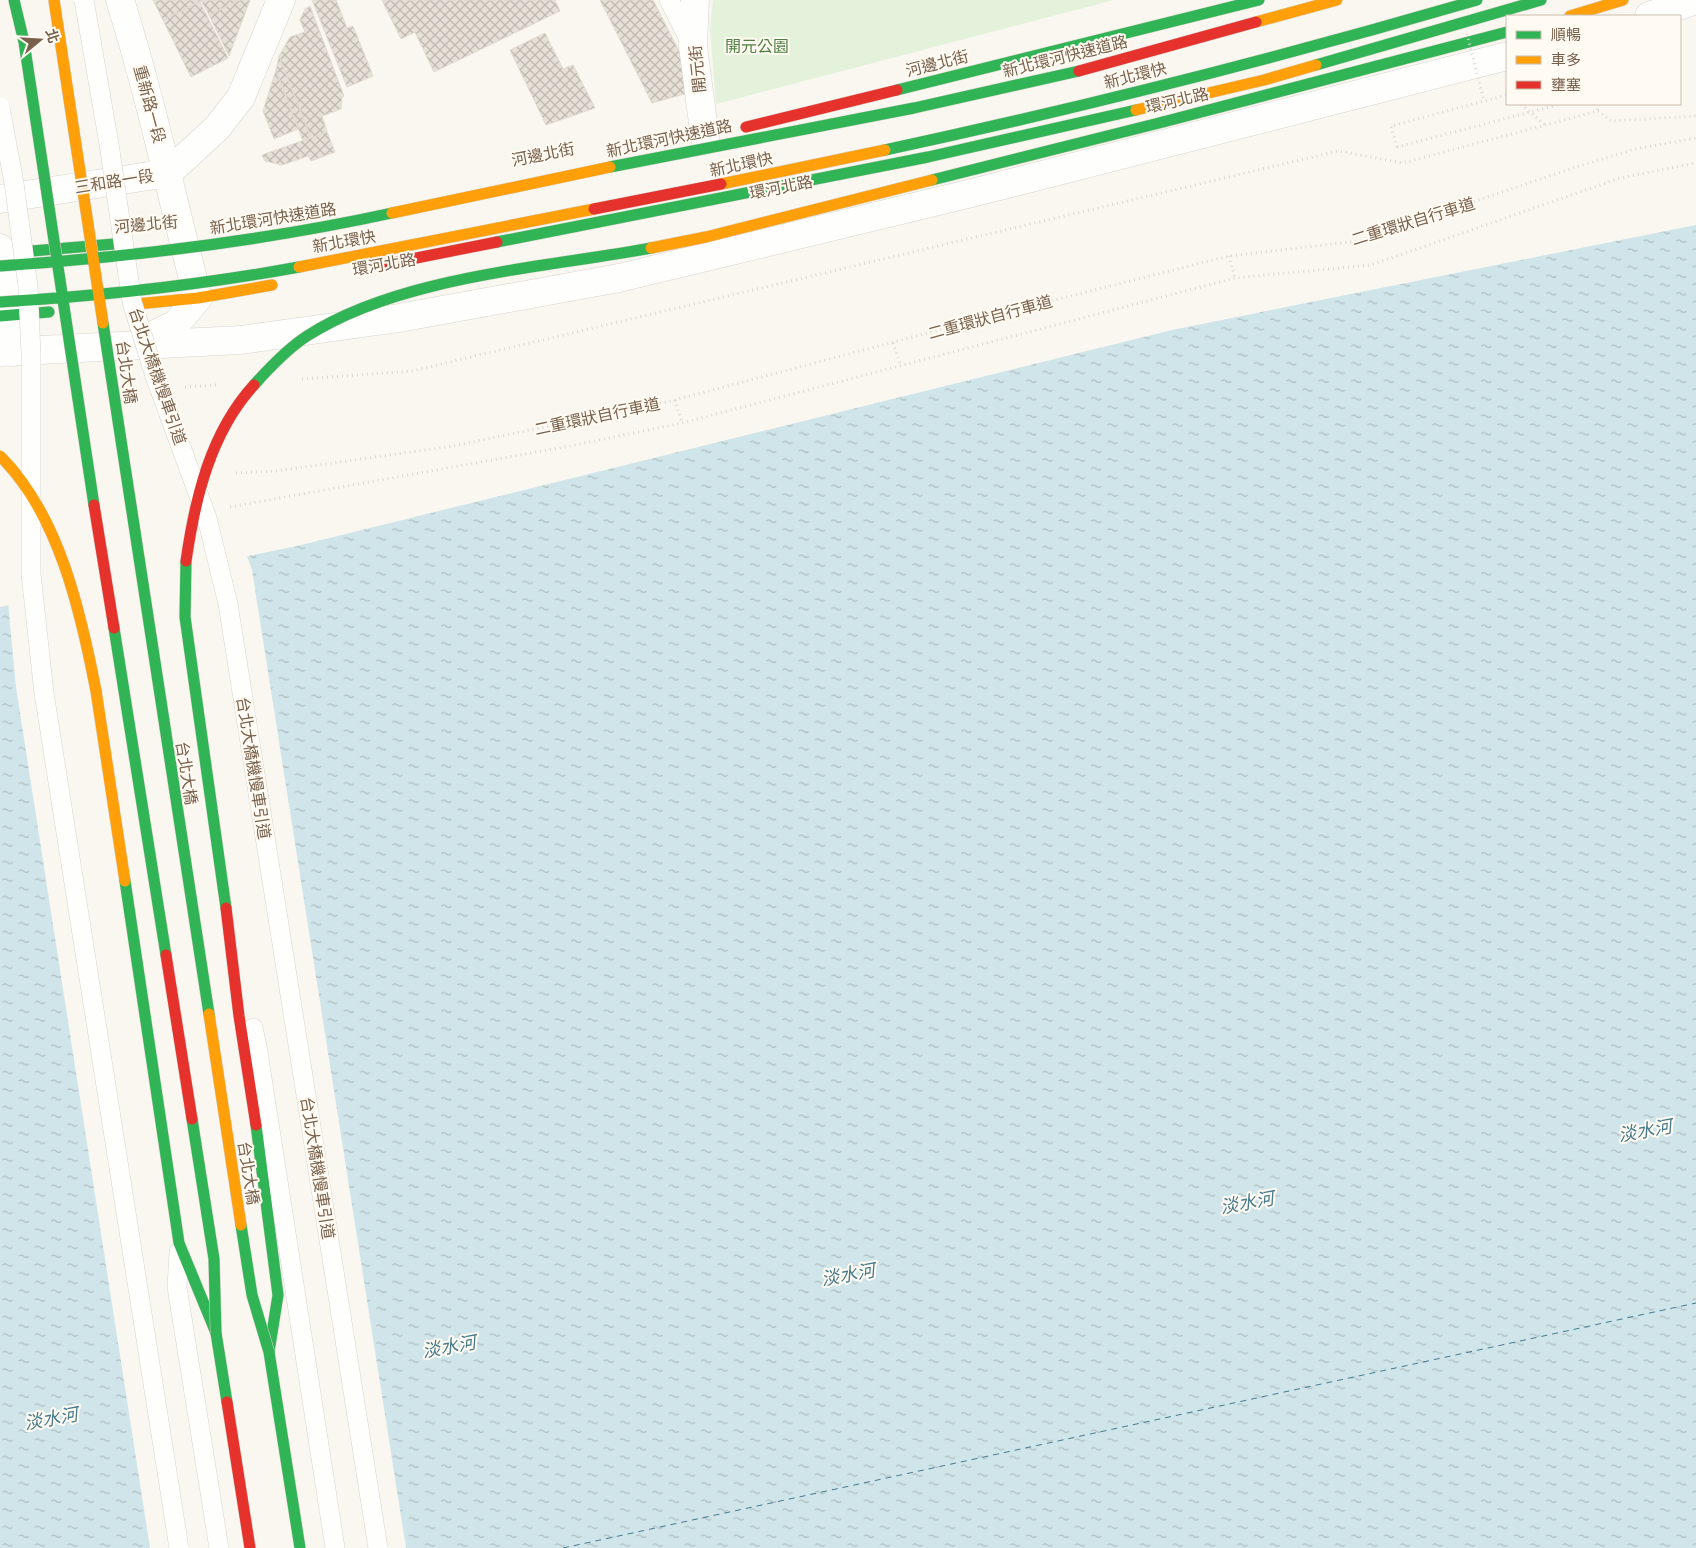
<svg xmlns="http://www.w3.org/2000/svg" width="1696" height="1548" font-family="'Sofia Sans Condensed','Noto Sans TC',sans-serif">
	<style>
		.park { fill: #e4f1db }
		.water { fill: url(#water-ripples) }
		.pier { fill: #f9f7f0 }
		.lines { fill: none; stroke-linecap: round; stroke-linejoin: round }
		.ferry { stroke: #467a8c; stroke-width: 1; stroke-dasharray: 6 5; stroke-linecap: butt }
		.building { fill: url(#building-cross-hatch); stroke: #e2dbd2 }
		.lane-casing { stroke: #d9d4cd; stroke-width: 20 }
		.street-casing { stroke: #d9d4cd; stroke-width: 29 }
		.fast-casing { stroke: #dad4cd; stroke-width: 12 }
		.slow-casing { stroke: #dad4cd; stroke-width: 12 }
		.jam-casing { stroke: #dad4cd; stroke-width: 12 }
		.path { stroke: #dbd6d0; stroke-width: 3; stroke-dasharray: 1 4; stroke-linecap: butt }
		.lane { stroke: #fefefd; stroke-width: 19 }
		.street { stroke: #fefefd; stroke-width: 28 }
		.fast { stroke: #30b455; stroke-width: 11 }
		.slow { stroke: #ff9f0a; stroke-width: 11 }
		.jam { stroke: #e5322d; stroke-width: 11 }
		.lane-bridge-casing { stroke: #d9d4cd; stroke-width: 20; stroke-linecap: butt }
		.fast-bridge-casing { stroke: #dad3cc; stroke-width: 12; stroke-linecap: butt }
		.slow-bridge-casing { stroke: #dad3cc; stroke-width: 12; stroke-linecap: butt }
		.jam-bridge-casing { stroke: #dad3cc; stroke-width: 12; stroke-linecap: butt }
		.path-bridge { stroke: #dbd6d0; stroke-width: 3; stroke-dasharray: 1 4; stroke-linecap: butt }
		.lane-bridge { stroke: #fefefd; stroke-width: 19 }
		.fast-bridge { stroke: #30b455; stroke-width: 11 }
		.slow-bridge { stroke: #ff9f0a; stroke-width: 11 }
		.jam-bridge { stroke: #e5322d; stroke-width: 11 }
		.labels { text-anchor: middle; stroke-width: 4; stroke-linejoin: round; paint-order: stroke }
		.park-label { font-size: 16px; fill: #507f44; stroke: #fffbf2 }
		.street-label { font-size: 16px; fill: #79614d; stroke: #fffbf2 }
		.water-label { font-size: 18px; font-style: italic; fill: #467a8c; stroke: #fffbf2 }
	</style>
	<defs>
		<pattern id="water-ripples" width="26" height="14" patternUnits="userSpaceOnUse" patternTransform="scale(1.25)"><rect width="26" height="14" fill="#d0e5ea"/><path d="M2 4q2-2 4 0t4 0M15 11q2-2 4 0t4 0" fill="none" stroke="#aebdc0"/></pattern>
		<pattern id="building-cross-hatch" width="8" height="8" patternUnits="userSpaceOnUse" patternTransform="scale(1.25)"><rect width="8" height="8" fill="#e6e0d7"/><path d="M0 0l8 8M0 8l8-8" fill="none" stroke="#bfb9b1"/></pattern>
	</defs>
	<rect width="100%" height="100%" fill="#f9f7f0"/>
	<path class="park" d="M713 0H1114L716 104 710 30Z"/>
	<path class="water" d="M1696 225V1548H0V607L297 546 1172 330Z"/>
	<path class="pier" d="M246 553 252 570 406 1548H150L16 687 8 603Z"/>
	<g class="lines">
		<path class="ferry" d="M563 1548 1696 1303"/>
	</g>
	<path class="building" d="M153 0H201V1L163 20Z
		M201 0H240L209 15Z
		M240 0H250L229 56 209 15Z
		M312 0H336L347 28 353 26 373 76 347 87Z
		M382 0H555L560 11 434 72 415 32 401 39Z
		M600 0H653L682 57 688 93 652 103Z
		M200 2 228 58 191 77 163 20Z
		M310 6 344 96 342 97 341 109 322 116 327 132 311 138 279 56 290 37 305 32 300 20 305 9Z
		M545 33 563 69 573 65 595 108 546 125 510 50Z
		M279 56 311 138 303 141 276 70Z
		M276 70 298 129 274 139 263 111Z
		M327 132 335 152 311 161 308 156 282 165 265 161 262 155Z"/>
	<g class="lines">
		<defs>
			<path id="lane" d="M669 0 691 43
				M253 1028 257 1046 335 1548
				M179 1252 177 1287 219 1548"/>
			<path id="street" d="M120 0C151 98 172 199 198 298L176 324 141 341
				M695 0 693 46 705 138
				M1649 16 1696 0
				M0 199 168 173 217 128 241 97 281 0
				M0 248 13 352
				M0 352 241 340 399 318 619 278 976 192 1507 56"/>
			<path id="fast" d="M1316 65 1541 0
				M897 90 1259 0
				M1163 122 1507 32
				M497 242 928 157 1136 110
				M32 251 114 244
				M0 316 49 312
				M186 561 185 617 226 908
				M125 881 179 1243 216 1333 227 1402
				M256 1125 278 1295 269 1352 300 1548"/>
			<path id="slow" d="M1570 16 1623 0
				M1136 110 1264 80 1316 65
				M137 304 198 298 272 285
				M96 691 125 881"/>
			<path id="jam" d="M746 127 897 90
				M386 264 497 242
				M226 908 239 1016 256 1125
				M227 1402 250 1548"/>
		</defs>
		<use href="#lane" class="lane-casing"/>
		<use href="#street" class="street-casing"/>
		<use href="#fast" class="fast-casing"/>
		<use href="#slow" class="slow-casing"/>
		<use href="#jam" class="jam-casing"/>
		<path class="path" d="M1521 104 1545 125
			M1596 104 1598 111
			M1397 147 1391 126 1507 95
			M1229 256 1235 278
			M893 343 901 366
			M302 379 412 371 1338 151 1403 163 1598 111 1611 121 1696 116
			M185 387 216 385
			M675 400 682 423
			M236 473 276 471 453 446 675 400 999 314 1229 256 1358 241 1570 169 1635 149 1696 138
			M230 507 570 446 682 423 1235 278 1371 265 1620 178 1696 163"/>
		<use href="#lane" class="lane"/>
		<use href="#street" class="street"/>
		<use href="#fast" class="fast"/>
		<use href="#slow" class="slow"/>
		<use href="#jam" class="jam"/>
		<defs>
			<path id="lane-bridge" d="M84 0 109 144 132 302 155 376 207 518 228 604 378 1548
				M0 107 14 183 28 287 31 354V574L44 693 179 1548"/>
			<path id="fast-bridge" d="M14 0 24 42 94 505
				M885 150C1085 107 1282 57 1477 0
				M610 167 914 108 1079 71
				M932 180 1163 122
				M0 266C131 257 263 241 392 213
				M0 302C101 296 200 285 299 267
				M103 323 209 1014
				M254 385C270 367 287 349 307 336 400 276 544 268 651 248
				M114 628 166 955
				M192 1119 214 1259 216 1333
				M241 1225 252 1295 269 1352"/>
			<path id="slow-bridge" d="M54 0 103 323
				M1256 22 1337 0
				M721 184 885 150
				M392 213 610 167
				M651 248 706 237 932 180
				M299 267 594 209
				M0 456C59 514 81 613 96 691
				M209 1014 241 1225"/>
			<path id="jam-bridge" d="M1079 71 1256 22
				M594 209 721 184
				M94 505 114 628
				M186 561C195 499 210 433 254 385
				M166 955 192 1119"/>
		</defs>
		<use href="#lane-bridge" class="lane-bridge-casing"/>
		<use href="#fast-bridge" class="fast-bridge-casing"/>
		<use href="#slow-bridge" class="slow-bridge-casing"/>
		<use href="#jam-bridge" class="jam-bridge-casing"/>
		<path class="path-bridge" d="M1467 34 1484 101
			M1397 147 1561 104"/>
		<use href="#lane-bridge" class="lane-bridge"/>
		<use href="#fast-bridge" class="fast-bridge"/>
		<use href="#slow-bridge" class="slow-bridge"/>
		<use href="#jam-bridge" class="jam-bridge"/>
	</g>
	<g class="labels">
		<g class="park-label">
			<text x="757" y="52">開元公園</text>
		</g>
		<g class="street-label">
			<text transform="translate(1065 56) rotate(-14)" y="6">新北環河快速道路</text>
			<text transform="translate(937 63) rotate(-14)" y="6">河邊北街</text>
			<text transform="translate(697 69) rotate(-96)" y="6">開元街</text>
			<text transform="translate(1135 75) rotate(-14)" y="6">新北環快</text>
			<text transform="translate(1177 100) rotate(-13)" y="6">環河北路</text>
			<text transform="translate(150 104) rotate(75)" y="6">重新路一段</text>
			<text transform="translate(669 138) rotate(-12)" y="6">新北環河快速道路</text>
			<text transform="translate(543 154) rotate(-11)" y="6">河邊北街</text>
			<text transform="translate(741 164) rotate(-12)" y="6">新北環快</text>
			<text transform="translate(114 181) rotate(-9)" y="6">三和路一段</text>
			<text transform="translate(781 187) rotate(-11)" y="6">環河北路</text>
			<text transform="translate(273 218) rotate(-9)" y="6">新北環河快速道路</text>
			<text transform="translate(1413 221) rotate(-17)" y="6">二重環狀自行車道</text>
			<text transform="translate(146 224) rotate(-5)" y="6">河邊北街</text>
			<text transform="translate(344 241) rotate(-10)" y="6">新北環快</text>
			<text transform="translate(384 264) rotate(-10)" y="6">環河北路</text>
			<text transform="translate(990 317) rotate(-15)" y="6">二重環狀自行車道</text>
			<text transform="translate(127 372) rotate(82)" y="6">台北大橋</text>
			<text transform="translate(158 376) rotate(71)" y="6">台北大橋機慢車引道</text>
			<text transform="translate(597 416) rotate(-12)" y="6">二重環狀自行車道</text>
			<text transform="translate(254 768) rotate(81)" y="6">台北大橋機慢車引道</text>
			<text transform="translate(187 773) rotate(81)" y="6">台北大橋</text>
			<text transform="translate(318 1168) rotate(81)" y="6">台北大橋機慢車引道</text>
			<text transform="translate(249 1173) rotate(81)" y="6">台北大橋</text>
		</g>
		<g class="water-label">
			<text transform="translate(1645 1131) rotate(-10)" y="6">淡水河</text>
			<text transform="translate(1247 1203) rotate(-10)" y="6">淡水河</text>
			<text transform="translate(848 1275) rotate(-10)" y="6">淡水河</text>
			<text transform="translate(449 1347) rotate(-10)" y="6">淡水河</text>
			<text transform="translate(51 1419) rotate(-10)" y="6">淡水河</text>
		</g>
	</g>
	<rect x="1506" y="15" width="175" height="90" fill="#fffbf2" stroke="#c9bdb0"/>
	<rect x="1516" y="31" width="25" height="8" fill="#30b455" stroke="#c9bdb0"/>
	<text x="1551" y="40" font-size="15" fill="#79614d">順暢</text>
	<rect x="1516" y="56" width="25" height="8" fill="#ff9f0a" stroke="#c9bdb0"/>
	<text x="1551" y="65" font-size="15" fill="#79614d">車多</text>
	<rect x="1516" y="81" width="25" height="8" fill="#e5322d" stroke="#c9bdb0"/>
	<text x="1551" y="90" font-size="15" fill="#79614d">壅塞</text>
	<g transform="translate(40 40) rotate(72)" stroke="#fffbf2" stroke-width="4" paint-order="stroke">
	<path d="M0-4L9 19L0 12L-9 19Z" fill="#79614d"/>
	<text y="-8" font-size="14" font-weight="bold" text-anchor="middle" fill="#79614d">北</text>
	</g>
</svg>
